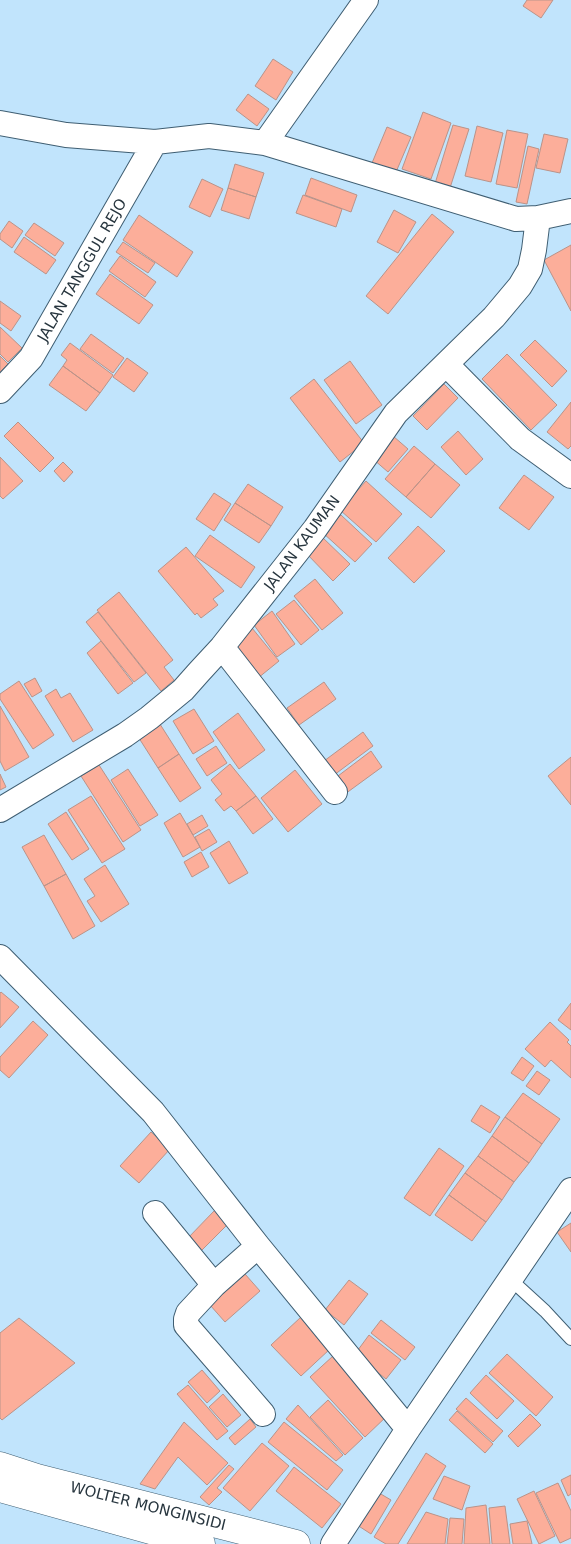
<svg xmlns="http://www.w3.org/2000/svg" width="571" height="1544" font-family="'DejaVu Sans',sans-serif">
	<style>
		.building { fill: #fcae9a; stroke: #ba9389 }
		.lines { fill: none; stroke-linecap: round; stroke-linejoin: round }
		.lane-casing { stroke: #3f5e72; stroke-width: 14 }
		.street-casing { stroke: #3f5e72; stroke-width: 26 }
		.secondary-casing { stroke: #3f5e72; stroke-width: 29 }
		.primary-casing { stroke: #3f5e72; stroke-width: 29 }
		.lane { stroke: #fff; stroke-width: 12 }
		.street { stroke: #fff; stroke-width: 24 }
		.secondary { stroke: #fff; stroke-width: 28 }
		.primary { stroke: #fff; stroke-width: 28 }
		.labels { text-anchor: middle; stroke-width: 4.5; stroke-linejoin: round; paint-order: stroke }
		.street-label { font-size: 15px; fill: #28363f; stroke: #fff }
	</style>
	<rect width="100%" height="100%" fill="#c1e4fc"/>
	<path class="building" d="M527 0H553L541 18 523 6Z
		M273 59 293 72 276 100 255 86Z
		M248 94 269 109 257 126 236 110Z
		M423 112 451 123 431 179 402 169Z
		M453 125 469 129 449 191 434 187Z
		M477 126 503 133 491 182 465 176Z
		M387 127 411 137 396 172 372 163Z
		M507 130 528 134 517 188 496 184Z
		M544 134 568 139 560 173 536 168Z
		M528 146 539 149 527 204 516 202Z
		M235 164 264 173 256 197 228 188Z
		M311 178 357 195 351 212 305 195Z
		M202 179 223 189 210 217 189 207Z
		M228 188 256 197 249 219 221 210Z
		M303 195 342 209 336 227 296 213Z
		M394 210 416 222 398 253 377 242Z
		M432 214 454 232 388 314 366 296Z
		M139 215 193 252 177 277 123 240Z
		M9 221 23 231 12 248 0 239V234Z
		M34 223 64 243 55 256 25 235Z
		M24 237 56 260 46 274 14 252Z
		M123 242 155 263 148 273 116 252Z
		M571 245V311L544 260Z
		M120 256 156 282 145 297 109 271Z
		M110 274 153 305 139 324 96 294Z
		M0 301 21 316 11 331 0 323Z
		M0 327 22 348 8 362 0 354Z
		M91 334 124 358 113 373 80 349Z
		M535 340 567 371 552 387 520 355Z
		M70 343 113 375 100 393 63 366 67 360 61 355Z
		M507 354 557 405 531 430 482 379Z
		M0 356 8 364 0 372Z
		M127 358 148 373 134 392 113 377Z
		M350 361 382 405 356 424 324 380Z
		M63 366 100 393 86 411 49 385Z
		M314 379 364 443 340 462 290 398Z
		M444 384 458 398 427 430 413 416Z
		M571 402V446L568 449 547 432Z
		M18 422 54 458 40 472 4 436Z
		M458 431 483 459 466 475 441 447Z
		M393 436 408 449 388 472 373 459Z
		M414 446 435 464 406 497 385 479Z
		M0 457 23 481 3 499 0 496Z
		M63 462 73 472 64 482 54 471Z
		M435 464 460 485 431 518 406 497Z
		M524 475 554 497 529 530 499 508Z
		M366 481 402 514 376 542 340 510Z
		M248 484 283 507 271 526 235 503Z
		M214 493 231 504 214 531 196 519Z
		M235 503 271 526 259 543 224 520Z
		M341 515 372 544 355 562 323 533Z
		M418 526 445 551 414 583 388 558Z
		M210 535 255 567 241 588 195 556Z
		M321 536 350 564 333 581 305 552Z
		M186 547 224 591 213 599 218 605 201 618 197 613 195 615 158 571Z
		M315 579 343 613 322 630 294 596Z
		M119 592 173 660 164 667 174 680 161 691 97 610Z
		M294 600 319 630 301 645 276 614Z
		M272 611 295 644 277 657 254 625Z
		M98 612 146 673 134 682 86 622Z
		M252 628 279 661 258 678 231 645Z
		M101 641 133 683 118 694 87 653Z
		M35 678 42 691 32 697 24 684Z
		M19 681 54 735 33 749 0 699V694Z
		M324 682 336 699 299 725 287 708Z
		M56 689 61 698 70 693 93 730 73 742 45 696Z
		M0 706 29 757 5 771 0 761Z
		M194 709 214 741 193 754 173 721Z
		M238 713 265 750 239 769 213 732Z
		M158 721 179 754 158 768 137 735Z
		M363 732 373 746 334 775 324 761Z
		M216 746 227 763 207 776 196 759Z
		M371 751 382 767 345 794 334 779Z
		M179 754 201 788 180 802 158 768Z
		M571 757V805L548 776Z
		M230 764 256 796 236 811 231 806 224 811 215 800 222 794 211 780Z
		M99 765 141 830 123 842 81 776Z
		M128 769 158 815 140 826 111 780Z
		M295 770 322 804 288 832 261 798Z
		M0 774 6 787 0 790Z
		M91 796 125 849 102 863 68 810Z
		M256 796 273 819 253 834 236 811Z
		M66 812 89 849 72 860 48 824Z
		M180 813 200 847 183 857 164 823Z
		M202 815 208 826 193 835 187 824Z
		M209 829 217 842 202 851 195 837Z
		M44 835 66 874 44 886 22 847Z
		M229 841 248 873 229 884 210 853Z
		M201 852 209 867 192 877 184 862Z
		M105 865 129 904 101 922 87 901 95 896 84 879Z
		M66 874 95 926 73 939 44 886Z
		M1 992 19 1007 0 1028V993Z
		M571 1003V1030L558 1020Z
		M33 1021 48 1035 9 1078 0 1070V1057Z
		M550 1022 569 1040 567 1042 571 1046V1078L551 1060 545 1067 525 1049Z
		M522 1057 534 1066 523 1081 511 1073Z
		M537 1071 550 1080 539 1095 526 1086Z
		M523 1093 560 1119 542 1144 505 1117Z
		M481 1105 500 1117 490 1133 471 1121Z
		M505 1117 542 1144 529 1163 492 1136Z
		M151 1132 170 1149 139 1183 120 1166Z
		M492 1136 529 1163 514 1182 478 1156Z
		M439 1148 464 1166 430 1216 404 1198Z
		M478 1156 514 1182 502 1200 465 1173Z
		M465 1173 502 1200 486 1222 449 1195Z
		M449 1195 486 1222 472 1241 435 1215Z
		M215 1210 228 1224 200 1252 187 1239Z
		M571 1223V1252L557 1232Z
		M245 1274 260 1291 225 1322 210 1305Z
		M349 1280 368 1294 344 1325 325 1310Z
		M301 1317 330 1349 301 1376 271 1345Z
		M19 1318 75 1363 2 1420 0 1418V1333Z
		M381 1320 415 1347 405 1360 371 1333Z
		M369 1335 401 1360 386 1379 355 1354Z
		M507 1354 553 1397 536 1416 489 1373Z
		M333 1356 388 1415 365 1437 310 1377Z
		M202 1370 220 1391 207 1403 188 1382Z
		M486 1375 514 1401 497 1419 470 1393Z
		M188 1385 228 1431 217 1440 177 1394Z
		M223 1394 241 1415 227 1427 209 1407Z
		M466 1398 503 1431 493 1442 456 1409Z
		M328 1400 363 1438 345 1455 310 1417Z
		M298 1405 343 1455 336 1461 286 1419Z
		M457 1411 493 1444 485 1453 449 1420Z
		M530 1414 541 1425 518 1447 508 1436Z
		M250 1419 256 1427 235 1445 229 1438Z
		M184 1422 228 1463 207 1485 178 1457 155 1489 140 1484Z
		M284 1422 343 1470 327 1490 268 1442Z
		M262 1443 289 1466 250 1511 223 1488Z
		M426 1453 446 1466 398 1544H386L374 1537Z
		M229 1465 234 1469 217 1488 222 1492 209 1505 200 1497Z
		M294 1467 341 1504 322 1528 276 1491Z
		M571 1475V1494L568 1496 561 1480Z
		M444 1476 470 1486 462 1510 433 1499Z
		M558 1483 571 1511V1538L560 1543 536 1493Z
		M374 1490 391 1500 371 1534 354 1523Z
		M534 1491 555 1536 539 1544 517 1499Z
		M486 1505 490 1544H464L466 1508Z
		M505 1506 510 1544H492L489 1508Z
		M426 1512 448 1519 445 1544H407Z
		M450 1518 464 1519 462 1544H447Z
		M527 1521 532 1544H513L510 1524Z"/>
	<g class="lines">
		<defs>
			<path id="lane" d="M510 1279 545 1311 571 1339"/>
			<path id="street" d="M0 123 66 135 155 142 209 136 265 143 516 219 538 218 571 211
				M265 143 366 0
				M446 364 520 439 571 476
				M0 391 31 358 155 142
				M222 647 335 792
				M0 810 125 735 149 718 183 690 199 672 222 647 315 529 396 413 494 317 520 286 530 269 534 250 538 218
				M0 957 153 1112 258 1246 408 1429
				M155 1213 214 1285
				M258 1246 214 1285 188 1313 186 1319V1325L263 1414
				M333 1544 408 1429 571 1190"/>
			<path id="secondary" d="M0 1466 37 1478 296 1544"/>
			<path id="primary" d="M0 1488 201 1544"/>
		</defs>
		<use href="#lane" class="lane-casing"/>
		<use href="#street" class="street-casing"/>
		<use href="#secondary" class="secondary-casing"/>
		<use href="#primary" class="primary-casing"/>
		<use href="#lane" class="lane"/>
		<use href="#street" class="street"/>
		<use href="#secondary" class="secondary"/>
		<use href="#primary" class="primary"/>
	</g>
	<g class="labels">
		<g class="street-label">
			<text transform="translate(82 270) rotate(-60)" y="5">JALAN TANGGUL REJO</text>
			<text transform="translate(302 543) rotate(-53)" y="5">JALAN KAUMAN</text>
			<text transform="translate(148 1506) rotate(14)" y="5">WOLTER MONGINSIDI</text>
		</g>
	</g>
</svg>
